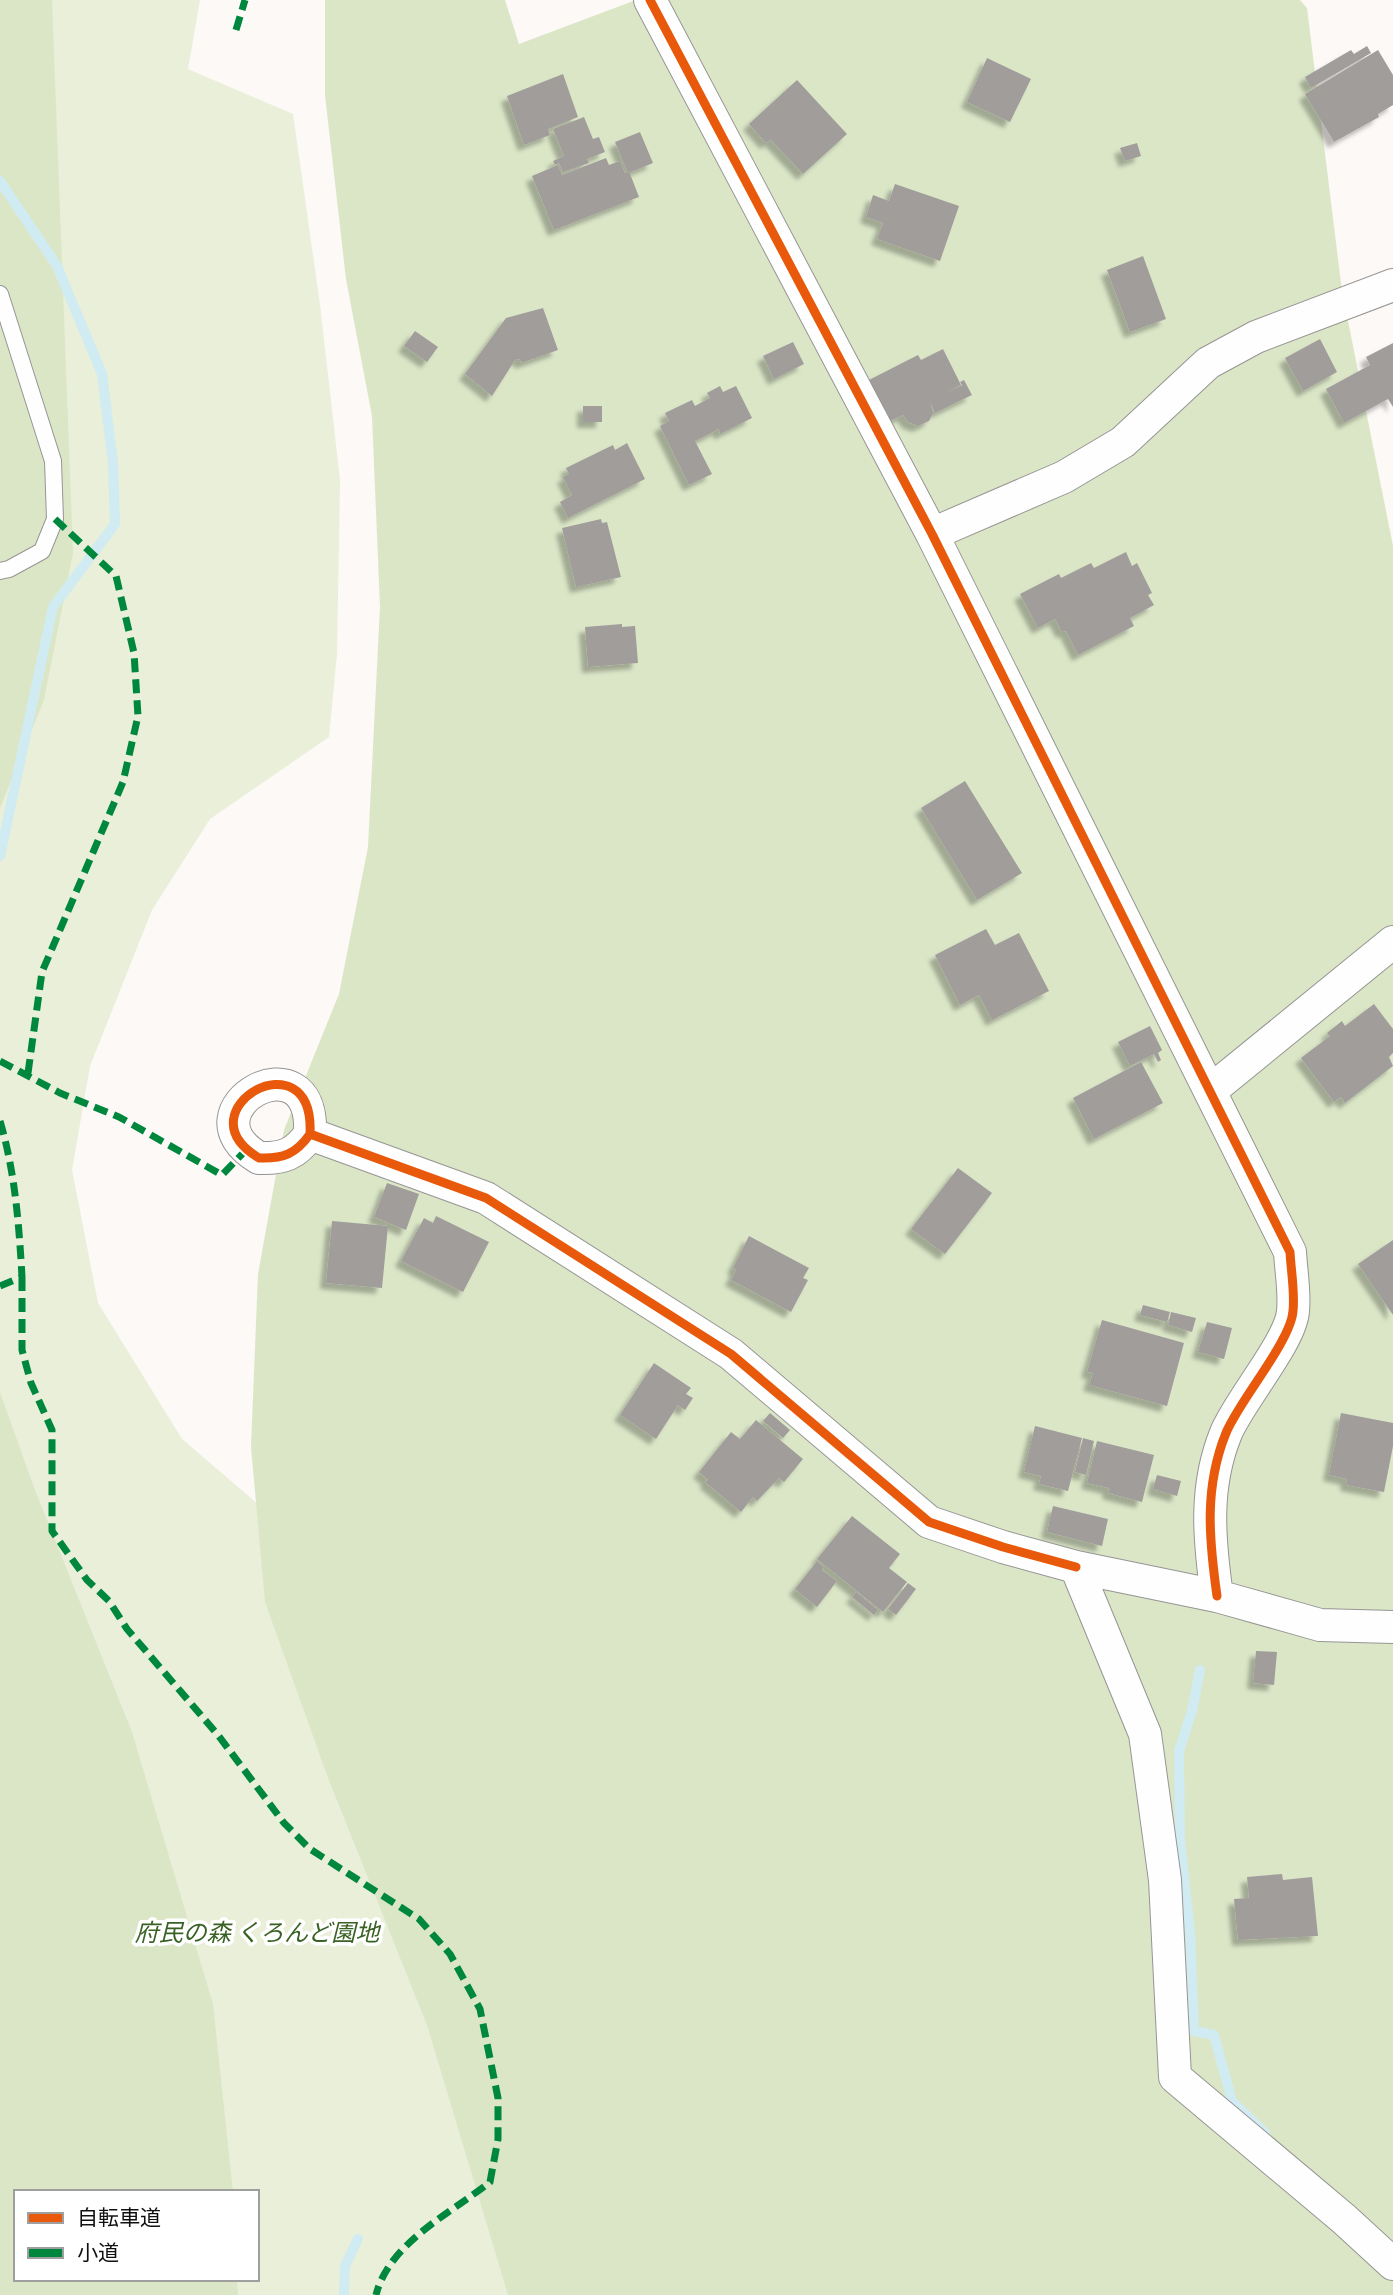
<svg xmlns="http://www.w3.org/2000/svg" width="1393" height="2295" font-family="Georgia,'Noto Sans JP',serif">
	<style>
		.green { fill: #e9efd8; fill-rule: evenodd }
		.forest { fill: #dbe6c7 }
		.lines { fill: none; stroke-linecap: round; stroke-linejoin: round }
		.stream { stroke: #d0ebf2; stroke-width: 10 }
		.building { fill: #a09d9b; filter: url(#shadow) }
		.service-casing { stroke: #969594; stroke-width: 18 }
		.minor-casing { stroke: #969594; stroke-width: 34 }
		.service { stroke: #fffefe; stroke-width: 16 }
		.minor { stroke: #fffefe; stroke-width: 32 }
		.quiet { stroke: #00873e; stroke-width: 7; stroke-dasharray: 14 7; stroke-linecap: butt }
		.cycleway-casing { stroke: #fff; stroke-width: 13 }
		.cycleway { stroke: #e8590c; stroke-width: 9 }
		.labels { text-anchor: middle; stroke-width: 7; stroke-linejoin: round; paint-order: stroke }
		.park-label { font-size: 24px; font-style: italic; fill: #3b6225; stroke: #fff }
	</style>
	<defs>
		<filter id="shadow"><feDropShadow dx="-6" dy="6" stdDeviation="2" flood-color="#0004"/></filter>
	</defs>
	<rect width="100%" height="100%" fill="#fcf9f6"/>
	<path class="green" d="M0 0H200L188 69 293 114 320 305 340 480 337 653 329 737 210 819 152 910 90 1066 72 1170 98 1303 182 1439 366 1597 561 2295H0ZM16 2192H257V2279H16Z"/>
	<path class="forest" d="M0 0H52L73 553 44 700 0 808Z
		M325 0H505L519 44 636 0H1300L1307 8 1342 291 1393 546V2295H508L427 2025 328 1778 265 1602 251 1447 258 1274 284 1130 339 994 368 847 380 607 372 416 346 279 325 95Z
		M0 1392 33 1485 132 1732 213 2004 233 2192H16V2279H237L238 2295H0Z"/>
	<g class="lines">
		<path class="stream" d="M0 181 57 266 102 374 113 463 115 524 53 607 0 856
			M1200 1670 1192 1711 1179 1751 1180 1841 1190 1932 1194 2031 1214 2035 1232 2101 1266 2134
			M344 2295 345 2266 358 2239"/>
	</g>
	<path class="building" d="M1367 46 1371 53 1311 88 1305 77 1351 50 1354 54Z
		M1378 50 1393 75V105L1378 114 1379 117 1334 142 1305 94Z
		M987 58 1031 79 1010 122 967 102Z
		M563 74 578 117 548 129 550 135 524 145 507 96Z
		M797 80 847 134 803 174 771 140 766 143 749 124Z
		M584 117 593 139 599 137 605 152 587 159 589 163 563 172 559 163 555 165 553 161 564 156 553 129Z
		M640 132 653 163 631 172 627 171 615 142Z
		M1137 143 1141 156 1125 161 1120 148Z
		M606 158 609 165 620 161 625 173 629 171 639 197 554 230 532 176 558 165 562 175Z
		M895 184 959 206 940 261 877 239 883 223 866 217 873 195 889 201Z
		M1143 256 1166 319 1130 332 1107 270Z
		M543 308 558 350 521 363 520 359 515 360 492 396 465 374 506 318Z
		M415 331 438 347 427 362 404 346Z
		M1320 339 1337 372 1303 391 1285 358Z
		M793 342 804 364 774 379 763 356Z
		M1393 343V407L1388 399 1344 423 1326 389 1370 365 1366 357Z
		M943 349 961 385 942 395 962 385 960 382 964 380 972 395 935 413 930 402 933 413 929 421 918 426 908 422 903 415 890 421 869 380 918 355 921 360Z
		M720 386 723 392 736 386 752 418 720 434 719 429 695 441 712 474 689 485 660 426 669 421 665 413 692 400 695 406 710 398 707 393Z
		M583 406H602V422H583Z
		M627 443 645 479 568 518 560 502 572 495 563 477 569 474 566 468 613 445 615 450Z
		M601 519 602 523 607 522 621 577 576 587 562 528Z
		M1126 552 1132 566 1137 563 1152 593 1148 595 1154 605 1130 618 1134 626 1078 655 1066 631 1062 632 1055 619 1038 628 1020 594 1059 574 1061 578 1091 563 1094 568Z
		M622 624V627L635 626 638 663 588 667 585 627Z
		M965 781 1022 873 977 900 921 808Z
		M986 929 995 945 1019 933 1049 991 992 1020 979 995 960 1005 935 955Z
		M1374 1004 1393 1029V1053L1389 1057 1393 1066 1345 1103 1341 1097 1334 1102 1301 1058 1330 1036 1327 1033 1342 1021 1345 1026Z
		M1150 1026 1162 1050 1158 1053 1161 1060 1158 1062 1154 1054 1130 1066 1118 1042Z
		M1141 1062 1163 1103 1094 1139 1073 1098Z
		M958 1168 992 1193 945 1254 911 1229Z
		M387 1183 419 1194 406 1230 374 1217Z
		M436 1216 489 1242 463 1292 401 1261 424 1218 433 1223Z
		M332 1221 388 1226 382 1288 326 1283Z
		M749 1236 809 1268 803 1278 808 1280 791 1312 731 1280 736 1270 733 1268Z
		M1393 1240V1315L1358 1264Z
		M1143 1305 1170 1312 1167 1322 1140 1315Z
		M1171 1312 1196 1318 1192 1332 1168 1325Z
		M1102 1320 1184 1343 1167 1406 1089 1385 1093 1373 1087 1372Z
		M1207 1322 1232 1328 1224 1359 1198 1352Z
		M654 1363 691 1388 686 1394 693 1398 685 1410 678 1405 656 1439 620 1415Z
		M770 1413 790 1430 783 1438 763 1421Z
		M1341 1413 1393 1423V1446L1384 1492 1346 1485 1347 1479 1329 1475Z
		M756 1420 803 1459 784 1482 779 1478 757 1501 753 1497 741 1512 705 1482 708 1480 699 1472 731 1432 740 1439Z
		M1035 1426 1082 1438 1068 1491 1039 1484 1041 1476 1024 1472Z
		M1083 1438 1094 1441 1086 1475 1075 1472Z
		M1097 1441 1154 1455 1142 1502 1108 1493 1109 1488 1087 1483Z
		M1157 1475 1181 1481 1177 1496 1153 1489Z
		M1053 1506 1108 1519 1102 1546 1047 1532Z
		M852 1516 900 1554 889 1568 907 1582 883 1612 817 1559Z
		M817 1561 824 1567 822 1570 837 1581 817 1607 795 1589Z
		M908 1583 916 1589 896 1615 888 1609Z
		M856 1592 878 1610 874 1615 852 1597Z
		M1256 1651 1277 1652 1274 1685 1253 1683Z
		M1282 1874 1283 1880 1312 1877 1318 1936 1238 1940 1234 1899 1249 1898 1247 1877Z"/>
	<g class="lines">
		<defs>
			<path id="service" d="M0 294 53 461 55 519 42 551 9 569 0 571"/>
			<path id="minor" d="M650 0 932 534 1290 1252C1291 1271 1295 1292 1293 1311 1291 1341 1239 1401 1226 1433 1204 1487 1209 1539 1217 1596
				M932 534 1064 477 1123 442 1208 363 1256 337 1393 285
				M1210 1091 1393 942
				M310 1134C296 1154 283 1159 259 1158 178 1110 315 1033 310 1134L486 1198 731 1354 929 1522 1003 1547 1076 1567
				M1393 1627 1320 1625 1217 1596 1076 1567 1145 1734 1165 1880 1175 2077 1344 2219 1393 2264"/>
		</defs>
		<use href="#service" class="service-casing"/>
		<use href="#minor" class="minor-casing"/>
		<use href="#service" class="service"/>
		<use href="#minor" class="minor"/>
		<path class="quiet" d="M236 30 245 0
			M0 1061 60 1093 119 1117 222 1175 246 1150
			M28 1073 42 972 123 782 138 716 134 653 116 576 55 519
			M0 1121C15 1172 19 1224 22 1277L0 1286
			M22 1277V1350L31 1383 52 1430V1531L87 1580 109 1601 127 1629 218 1735 284 1823 310 1849 419 1919 450 1954 480 2009 498 2098V2139L490 2182C451 2213 389 2243 376 2295"/>
		<defs>
			<path id="cycleway" d="M650 0 932 534 1290 1252C1291 1271 1295 1292 1293 1311 1291 1341 1239 1401 1226 1433 1204 1487 1209 1539 1217 1596
				M310 1134C296 1154 283 1159 259 1158 178 1110 315 1033 310 1134L486 1198 731 1354 929 1522 1003 1547 1076 1567"/>
		</defs>
		<use href="#cycleway" class="cycleway-casing"/>
		<use href="#cycleway" class="cycleway"/>
	</g>
	<g class="labels">
		<g class="park-label">
			<text x="257" y="1941">府民の森 くろんど園地</text>
		</g>
	</g>
	<rect x="14" y="2190" width="245" height="91" fill="#ffffff" stroke="#9f9f9f" stroke-width="2"/>
	<rect x="28" y="2213" width="35" height="10" fill="#e8590c" stroke="#9f9f9f" stroke-width="2"/>
	<text x="77" y="2225" font-size="21" fill="#101010">自転車道</text>
	<rect x="28" y="2248" width="35" height="10" fill="#00873e" stroke="#9f9f9f" stroke-width="2"/>
	<text x="77" y="2260" font-size="21" fill="#101010">小道</text>
</svg>
